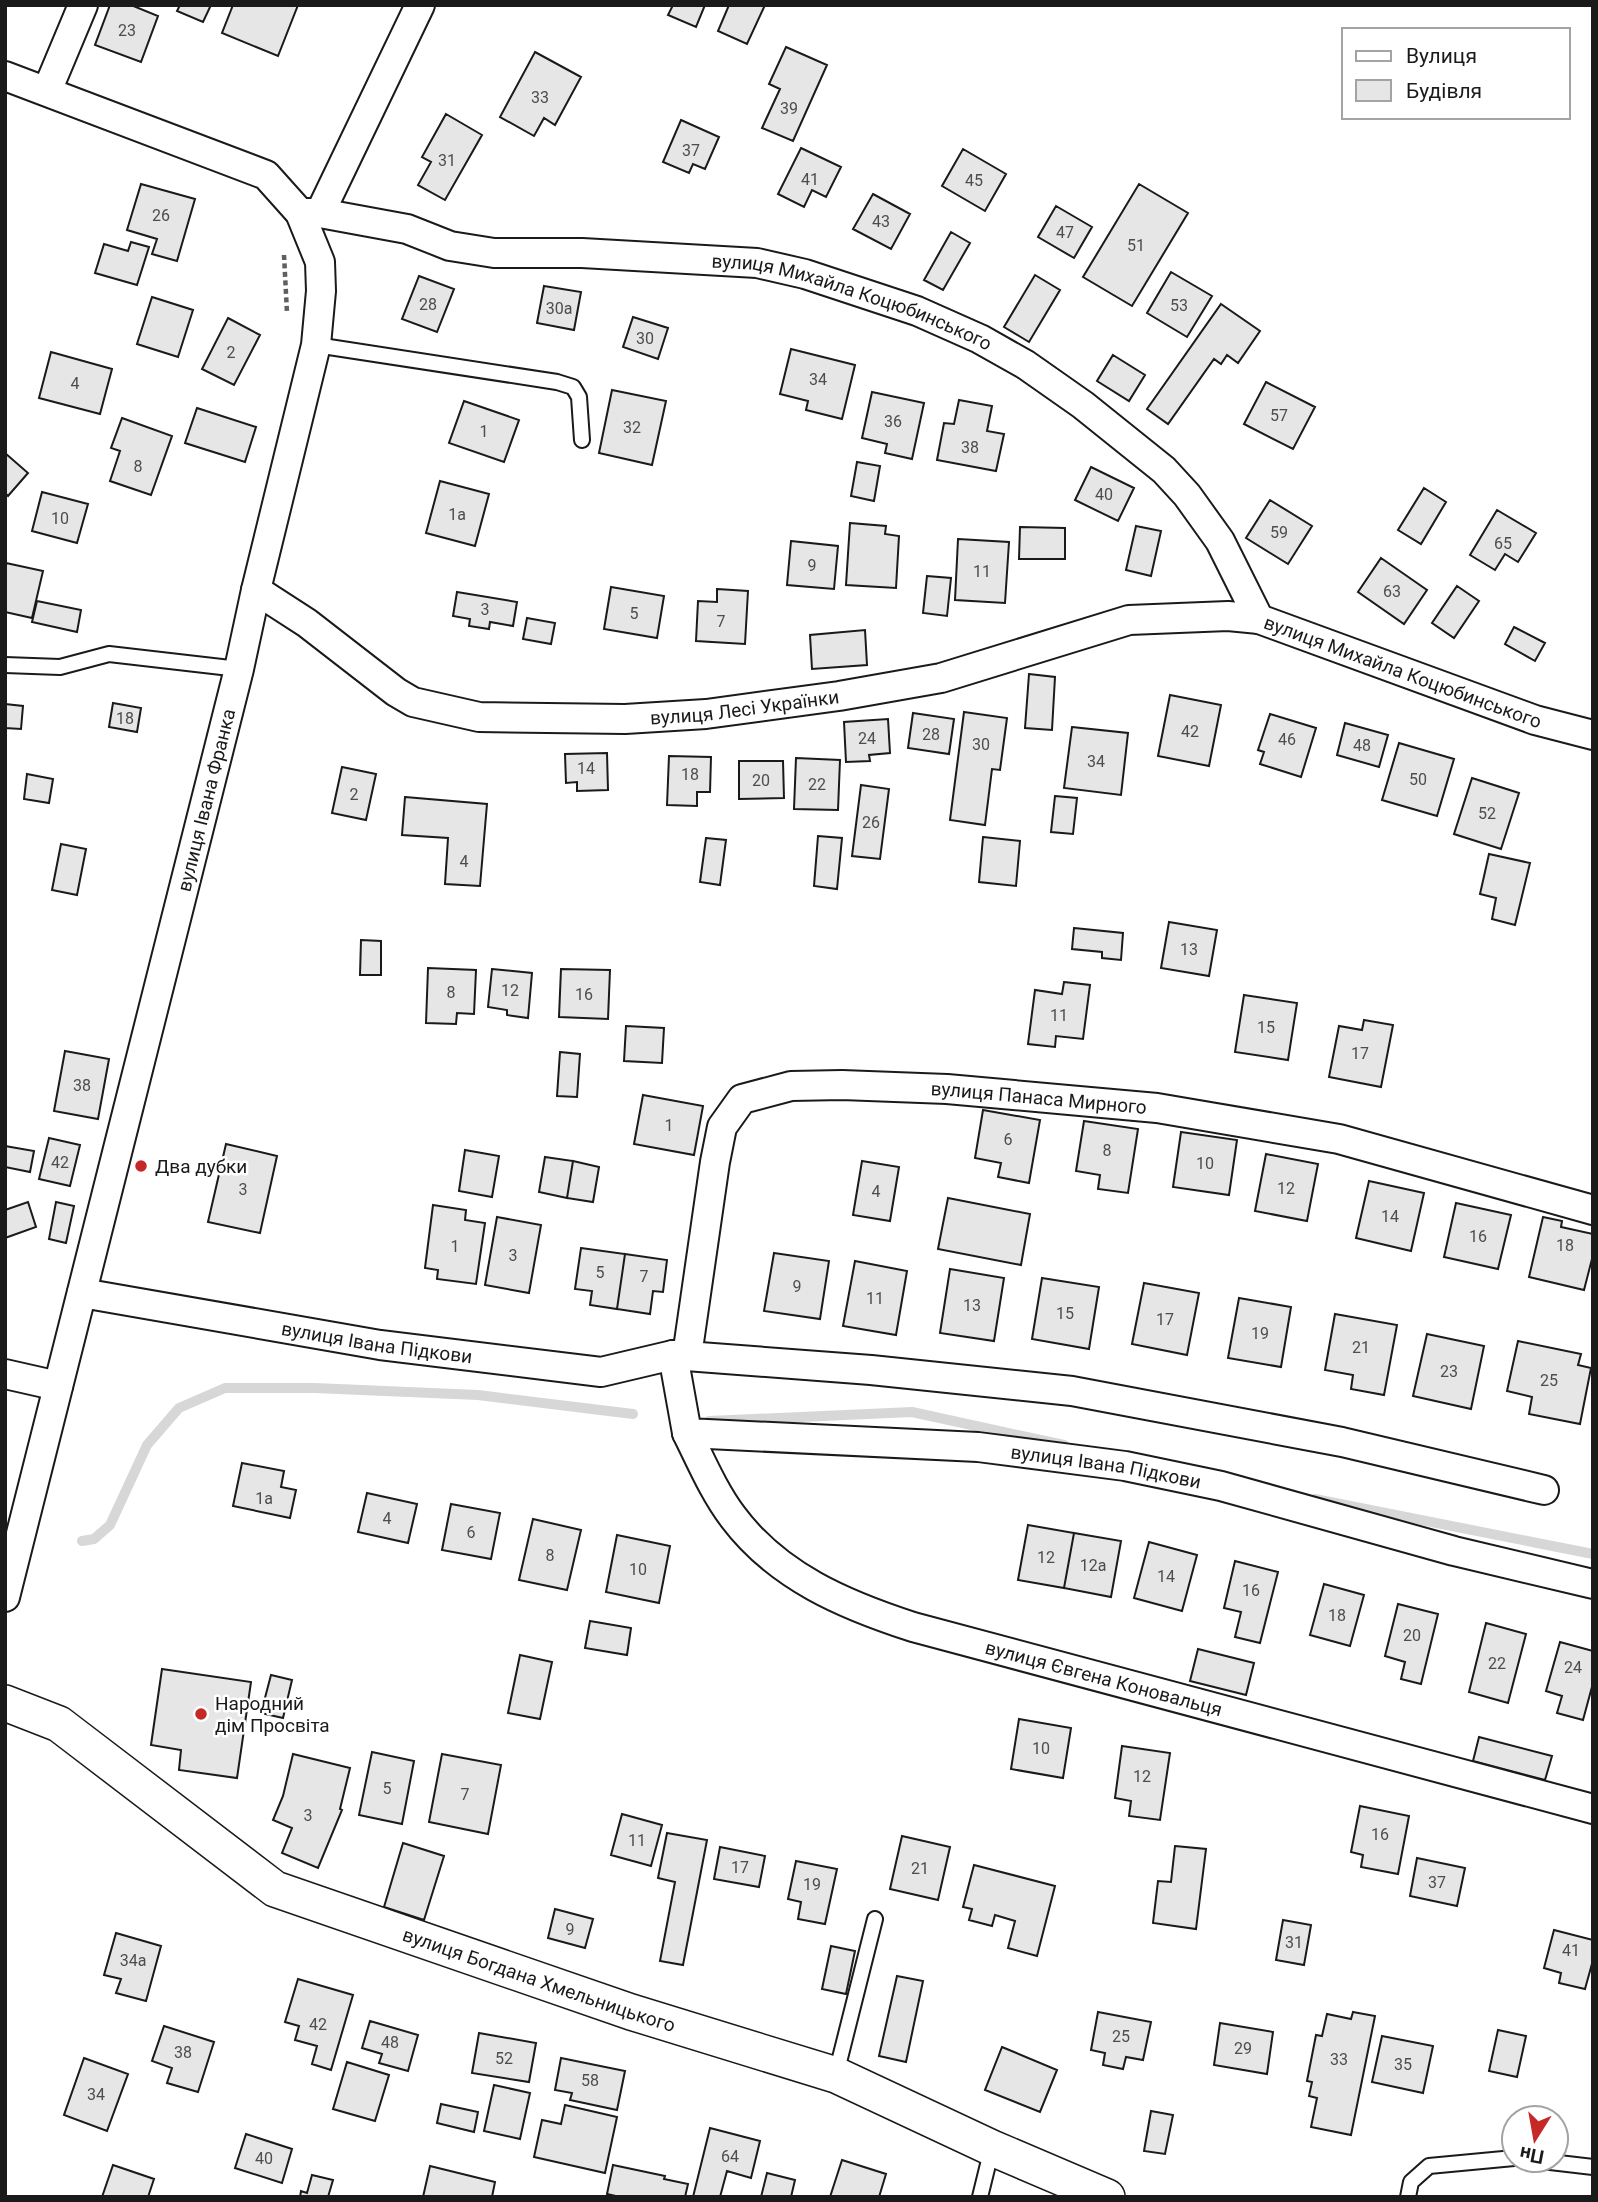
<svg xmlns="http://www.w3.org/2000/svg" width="1598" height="2202" font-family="Roboto,sans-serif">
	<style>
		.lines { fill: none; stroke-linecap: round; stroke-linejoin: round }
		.stream { stroke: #d7d7d7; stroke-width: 10 }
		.building { fill: #e6e6e6; stroke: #1a1a1a; stroke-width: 2 }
		.service-casing { stroke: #1a1a1a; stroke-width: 18 }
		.minor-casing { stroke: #1a1a1a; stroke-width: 32 }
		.tertiary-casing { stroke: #1a1a1a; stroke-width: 38 }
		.path { stroke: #5f5f5f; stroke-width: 4.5; stroke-dasharray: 5 3.5; stroke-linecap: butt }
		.service { stroke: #fff; stroke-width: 14 }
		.minor { stroke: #fff; stroke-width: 28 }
		.tertiary { stroke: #fff; stroke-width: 35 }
		.poi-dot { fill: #c62828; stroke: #fff; stroke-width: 2.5 }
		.labels { text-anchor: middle; stroke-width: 5; stroke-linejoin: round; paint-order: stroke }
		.number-label { font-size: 16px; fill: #4d4d4d }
		.street-label { font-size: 19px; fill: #1a1a1a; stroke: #fff }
		.poi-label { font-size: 19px; fill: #1a1a1a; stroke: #fff; text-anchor: start }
	</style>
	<rect width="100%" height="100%" fill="#fff"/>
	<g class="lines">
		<path class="stream" d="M709 1421 912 1412 1064 1445
			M1315 1499 1593 1554
			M82 1541 94 1539 110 1525 147 1445 179 1408 225 1388H315L478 1395 633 1414"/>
	</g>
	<path class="building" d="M110 5H131L158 16 141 62 95 45Z
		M180 5H211L203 22 177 11Z
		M233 5H298L278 56 222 33Z
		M673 5H705L696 27 668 15Z
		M729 5H765L747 44 718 31Z
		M786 47 827 65 793 141 762 128 780 89 769 84Z
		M535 52 581 77 555 125 544 118 534 136 500 117Z
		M446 114 482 135 445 200 418 185 431 162 422 157Z
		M681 120 719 137 705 169 693 164 689 173 663 162Z
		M801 148 841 167 826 197 812 190 804 207 778 194Z
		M963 149 1006 174 985 211 942 186Z
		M141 184 195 199 177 261 152 254 157 239 127 230Z
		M1139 184 1188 213 1132 306 1083 277Z
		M873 194 910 214 891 249 853 229Z
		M1056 206 1092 227 1074 258 1038 237Z
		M951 232 970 243 943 290 924 280Z
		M131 242 149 247 137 285 95 273 104 244 128 251Z
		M1171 272 1212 296 1187 337 1147 313Z
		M1035 275 1060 290 1029 342 1004 327Z
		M419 276 454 289 437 332 402 319Z
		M544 286 581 292 574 330 537 323Z
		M152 297 193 310 178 357 137 344Z
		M1221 304 1260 331 1238 363 1227 355 1221 364 1214 359 1168 424 1147 409Z
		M633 317 668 328 658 359 623 347Z
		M228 318 260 335 234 385 202 369Z
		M791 349 855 365 842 419 806 410 808 401 780 394Z
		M51 352 112 369 100 414 39 398Z
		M1113 355 1145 375 1129 401 1097 381Z
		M1266 382 1315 407 1293 449 1244 424Z
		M612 390 666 401 652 465 599 453Z
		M872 392 924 403 912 459 885 453 887 444 862 438Z
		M959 400 992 406 987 431 1004 434 996 471 937 460 944 423 954 424Z
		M464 401 519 420 504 462 449 443Z
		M197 408 256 427 245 462 185 443Z
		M122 418 172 436 151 495 110 481 120 451 111 448Z
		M5 453 28 473 8 496 5 493Z
		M857 462 880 466 874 501 851 496Z
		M1091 467 1134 488 1118 521 1075 500Z
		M440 481 489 494 475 546 426 533Z
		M1424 488 1446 502 1421 544 1398 530Z
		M42 492 88 504 77 543 32 531Z
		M1270 500 1312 526 1288 564 1246 538Z
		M1497 510 1536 533 1518 562 1505 554 1495 570 1470 555Z
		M850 523 886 526 885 534 899 536 896 588 846 585Z
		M1136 526 1161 531 1151 576 1126 570Z
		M1020 527 1065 528V559H1019Z
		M958 539 1009 542 1005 603 955 600Z
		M791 541 838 546 834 589 787 585Z
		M1381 558 1427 590 1404 624 1358 592Z
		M6 563 43 571 32 618 5 612Z
		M927 576 951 578 947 616 923 613Z
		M1457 586 1479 601 1454 638 1432 623Z
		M611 587 664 596 657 638 604 629Z
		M717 589 748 591 745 644 696 641 698 601 717 602Z
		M457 592 517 602 513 626 490 622 489 629 469 626 470 619 453 616Z
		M37 601 81 610 77 632 32 622Z
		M527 618 555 623 551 644 523 639Z
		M1514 627 1545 643 1535 661 1505 644Z
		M865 630 867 665 812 669 810 635Z
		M1029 674 1055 677 1052 730 1025 728Z
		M1170 695 1221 705 1209 766 1158 756Z
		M113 703 141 708 137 732 109 727Z
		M5 704 23 706 21 729 5 728Z
		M964 712 1007 718 1000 770 992 769 985 825 950 820Z
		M913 713 954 719 949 754 908 748Z
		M1270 714 1316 728 1301 777 1260 764 1264 752 1258 750Z
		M888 719 890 753 869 755 870 761 846 762 844 722Z
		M1345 723 1388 735 1379 767 1337 755Z
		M1072 727 1128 733 1121 795 1064 788Z
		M1399 743 1454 759 1437 816 1382 800Z
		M607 753 608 790 577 791V782L566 783 565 754Z
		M669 756 711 757 710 792H697V806L667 805Z
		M796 758 840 760 838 810 794 809Z
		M739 761H783L784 798 739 799Z
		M342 767 376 774 366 820 332 813Z
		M27 774 53 779 49 803 24 799Z
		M1472 778 1519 793 1501 849 1454 834Z
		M861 785 889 789 880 859 852 856Z
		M1055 796 1077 798 1073 834 1051 832Z
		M405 797 487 804 480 886 445 884 448 838 402 835Z
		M818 836 842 838 837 889 814 886Z
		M983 837 1020 841 1016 886 979 882Z
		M706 838 726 840 720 885 700 882Z
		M61 844 86 849 77 895 52 890Z
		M1489 854 1530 863 1515 925 1492 919 1496 898 1480 894Z
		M1169 922 1217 930 1209 976 1161 968Z
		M1074 928 1123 933 1121 960 1102 958V952L1072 949Z
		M361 940 381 941V975H360Z
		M428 968 476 970 474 1014 457 1013 456 1024 426 1023Z
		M492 969 532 973 528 1018 507 1015V1010L488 1007Z
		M561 969 610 970 608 1019 559 1017Z
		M1064 982 1090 985 1083 1039 1056 1036 1055 1047 1028 1044 1035 990 1062 994Z
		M1244 995 1297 1003 1288 1060 1235 1052Z
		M1364 1020 1393 1025 1381 1087 1329 1077 1339 1026 1362 1030Z
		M626 1026 664 1028 662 1063 624 1061Z
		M65 1051 109 1059 98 1119 54 1111Z
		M560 1052 580 1054 577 1097 557 1096Z
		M643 1095 703 1106 694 1155 634 1144Z
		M983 1110 1040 1120 1029 1183 998 1177 1001 1163 975 1158Z
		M1084 1121 1138 1129 1128 1193 1098 1189 1100 1175 1076 1171Z
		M1181 1132 1237 1140 1229 1195 1173 1187Z
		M49 1138 80 1145 70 1186 39 1179Z
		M226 1144 277 1156 260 1233 208 1222Z
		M5 1146 34 1151 30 1172 5 1167Z
		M465 1150 499 1156 492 1197 459 1191Z
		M1266 1154 1318 1164 1307 1221 1255 1211Z
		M545 1157 573 1161 567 1198 539 1192Z
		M573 1161 599 1167 593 1202 567 1198Z
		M862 1161 899 1167 890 1221 853 1215Z
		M1369 1181 1424 1193 1411 1251 1356 1238Z
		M948 1198 1030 1214 1021 1265 938 1249Z
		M28 1202 36 1227 5 1238V1210Z
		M56 1202 74 1206 66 1243 49 1239Z
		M1456 1203 1511 1215 1498 1269 1444 1257Z
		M433 1205 466 1210 465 1220 485 1223 476 1284 437 1279 438 1270 425 1268Z
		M497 1217 541 1225 529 1293 485 1285Z
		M1543 1217 1562 1221 1561 1227 1593 1234V1255L1584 1290 1529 1277Z
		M581 1248 625 1254 617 1309 590 1305 592 1291 575 1289Z
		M774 1253 829 1261 820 1319 764 1311Z
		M625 1254 667 1260 663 1292 653 1291 650 1314 617 1309Z
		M855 1261 907 1271 896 1335 843 1326Z
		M950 1269 1004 1278 994 1341 940 1333Z
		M1042 1278 1099 1287 1089 1349 1032 1339Z
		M1144 1283 1199 1293 1187 1355 1132 1344Z
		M1239 1298 1291 1307 1281 1367 1228 1358Z
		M1335 1314 1397 1325 1384 1395 1351 1389 1353 1375 1325 1370Z
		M1427 1334 1484 1346 1471 1409 1413 1396Z
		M1518 1341 1581 1354 1578 1365 1591 1368 1580 1424 1529 1414 1532 1397 1507 1391Z
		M242 1463 284 1471 281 1487 296 1490 290 1518 233 1506Z
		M367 1493 417 1504 408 1543 358 1532Z
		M451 1504 500 1513 491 1559 442 1550Z
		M533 1519 581 1530 567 1590 519 1580Z
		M1028 1525 1074 1533 1064 1588 1018 1580Z
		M1074 1533 1121 1541 1111 1597 1064 1588Z
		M617 1535 670 1546 659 1603 606 1592Z
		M1149 1542 1197 1555 1182 1611 1134 1598Z
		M1235 1561 1278 1572 1260 1643 1235 1637 1241 1612 1224 1608Z
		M1324 1584 1364 1595 1350 1646 1310 1635Z
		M1398 1604 1438 1614 1421 1684 1401 1679 1405 1662 1385 1656Z
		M590 1621 631 1628 627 1655 585 1648Z
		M1486 1623 1526 1634 1508 1703 1469 1692Z
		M1560 1642 1593 1651V1683L1583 1720 1557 1713 1562 1696 1546 1691Z
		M1198 1649 1254 1663 1246 1695 1190 1681Z
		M520 1655 552 1662 540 1719 508 1713Z
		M162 1669 251 1682 237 1778 179 1770 181 1750 151 1745Z
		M271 1675 292 1680 283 1718 261 1713Z
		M1019 1719 1071 1728 1063 1778 1011 1769Z
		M1479 1737 1552 1756 1545 1780 1473 1761Z
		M1122 1746 1170 1753 1160 1820 1129 1816 1131 1801 1115 1798Z
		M372 1752 414 1761 402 1824 359 1815Z
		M293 1754 350 1768 340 1809 342 1810 318 1868 282 1853 292 1828 273 1820 283 1796Z
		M442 1754 501 1765 488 1834 429 1822Z
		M1360 1806 1409 1816 1398 1874 1361 1867 1363 1855 1351 1852Z
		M622 1814 662 1825 651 1866 611 1855Z
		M667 1833 707 1840 683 1965 660 1961 675 1882 658 1878Z
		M902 1836 950 1847 938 1900 890 1889Z
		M403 1843 444 1856 424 1920 384 1907Z
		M1175 1846 1206 1849 1196 1929 1153 1923 1158 1881 1171 1882Z
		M720 1847 765 1856 759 1887 714 1879Z
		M1417 1858 1465 1868 1457 1906 1410 1896Z
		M796 1861 837 1869 825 1924 798 1919 801 1902 788 1899Z
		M974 1865 1055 1886 1037 1956 1008 1948 1015 1921 995 1915 992 1926 969 1920 972 1909 963 1907Z
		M555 1909 593 1919 585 1948 548 1938Z
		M1283 1920 1311 1925 1304 1965 1276 1960Z
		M1554 1930 1593 1940V1960L1585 1989 1559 1983 1561 1973 1544 1968Z
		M116 1933 161 1946 146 2001 116 1993 121 1979 104 1975Z
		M831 1946 855 1951 846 1994 822 1989Z
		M897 1976 923 1981 906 2062 879 2056Z
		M298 1979 353 1995 331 2070 312 2064 317 2046 295 2040 299 2026 285 2022Z
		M1098 2012 1151 2022 1143 2060 1126 2057 1123 2069 1103 2065 1105 2053 1091 2050Z
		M1353 2012 1375 2016 1351 2135 1311 2127 1317 2098 1309 2096 1312 2082 1307 2081 1316 2035 1322 2036 1327 2014 1351 2019Z
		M370 2021 418 2035 408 2071 379 2063 382 2054 362 2048Z
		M1220 2023 1273 2032 1267 2074 1214 2065Z
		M164 2026 214 2042 198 2092 167 2083 172 2068 152 2061Z
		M1498 2030 1526 2036 1517 2077 1489 2071Z
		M479 2033 536 2043 529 2082 472 2073Z
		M1382 2036 1433 2046 1423 2093 1372 2082Z
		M1002 2047 1057 2070 1040 2112 985 2090Z
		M84 2058 128 2074 107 2131 64 2115Z
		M561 2058 625 2071 617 2110 570 2100 572 2093 555 2090Z
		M347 2062 389 2075 375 2121 333 2109Z
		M494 2085 530 2093 520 2139 484 2131Z
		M441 2104 478 2112 474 2132 437 2123Z
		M565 2105 617 2117 605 2173 534 2157 542 2120 561 2124Z
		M1151 2111 1173 2115 1165 2154 1144 2151Z
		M710 2128 760 2141 751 2178 727 2171 720 2197H693Z
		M246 2134 292 2149 282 2183 235 2168Z
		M842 2160 886 2174 879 2197H830Z
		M113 2165 154 2179 148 2197H102Z
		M613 2165 665 2176 664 2179 688 2184 685 2197H620L607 2194Z
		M430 2166 495 2182 492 2197H423Z
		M767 2173 795 2180 791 2197H761Z
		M312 2175 333 2180 328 2197H300L301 2191 307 2193Z"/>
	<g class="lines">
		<defs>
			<path id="service" d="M316 345 557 382 573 387 579 397 582 440
				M5 665 60 667 109 654 239 669
				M836 2074 875 1919
				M1533 2160 1593 2167
				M980 2197 992 2148
				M1408 2197 1411 2182 1429 2166 1514 2158"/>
			<g id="minor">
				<path d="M5 76 266 175 300 213 320 262 321 291 316 345 256 590 239 669 5 1597"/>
				<path d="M47 91 83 5"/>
				<path id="s1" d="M300 213H320L407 229 450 246 494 253H582L757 263 805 274 917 311 980 339 1026 365 1083 405 1164 470 1187 495 1220 541 1259 619 1535 720 1593 735"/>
				<path d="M320 213 420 5"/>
				<path id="s2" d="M256 590 307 623 396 692 413 702 479 717 625 719 706 714 839 696 941 678 1129 620 1228 616 1259 619"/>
				<path id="s3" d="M82 1293 380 1345 601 1372 673 1355 871 1370 1072 1391 1342 1442 1544 1490"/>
				<path id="s4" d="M673 1355 687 1433 978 1447 1125 1466 1221 1486 1454 1551 1593 1584"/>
				<path id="s5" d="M687 1356 715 1162 722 1127 742 1099 791 1086 842 1085 947 1089 1157 1108 1339 1139 1593 1210"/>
				<path d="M5 1374 58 1386"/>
				<path id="s6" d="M687 1433C701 1461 714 1492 733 1517 778 1577 845 1605 913 1627L1593 1809"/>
			</g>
			<g id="tertiary">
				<path id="s7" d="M5 1703 59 1724 275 1889 631 2012 836 2075 992 2148 1107 2197"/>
			</g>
		</defs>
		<use href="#service" class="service-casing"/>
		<use href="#minor" class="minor-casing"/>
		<use href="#tertiary" class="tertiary-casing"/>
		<path class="path" d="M284 255 287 313"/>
		<use href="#service" class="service"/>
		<use href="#minor" class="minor"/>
		<use href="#tertiary" class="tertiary"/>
	</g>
	<g class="poi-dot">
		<circle cx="141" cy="1166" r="7"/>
		<circle cx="201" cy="1714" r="7"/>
	</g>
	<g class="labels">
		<g class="number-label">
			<text x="127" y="36">23</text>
			<text x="540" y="103">33</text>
			<text x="789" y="114">39</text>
			<text x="691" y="156">37</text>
			<text x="447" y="166">31</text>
			<text x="810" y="185">41</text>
			<text x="974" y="186">45</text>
			<text x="161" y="221">26</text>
			<text x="881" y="227">43</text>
			<text x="1065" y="238">47</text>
			<text x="1136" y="251">51</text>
			<text x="428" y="310">28</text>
			<text x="1179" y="311">53</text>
			<text x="559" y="314">30а</text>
			<text x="645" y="344">30</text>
			<text x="231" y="358">2</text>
			<text x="818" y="385">34</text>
			<text x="75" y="389">4</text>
			<text x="1279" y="421">57</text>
			<text x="893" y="427">36</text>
			<text x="632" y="433">32</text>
			<text x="484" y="437">1</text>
			<text x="970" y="453">38</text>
			<text x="138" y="472">8</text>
			<text x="1104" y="500">40</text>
			<text x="457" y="520">1а</text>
			<text x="60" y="524">10</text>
			<text x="1279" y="538">59</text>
			<text x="1503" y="549">65</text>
			<text x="812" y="571">9</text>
			<text x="982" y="577">11</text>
			<text x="1392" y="597">63</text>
			<text x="485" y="615">3</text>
			<text x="634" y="619">5</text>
			<text x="721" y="627">7</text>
			<text x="125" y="724">18</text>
			<text x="1190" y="737">42</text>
			<text x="931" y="740">28</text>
			<text x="867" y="744">24</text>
			<text x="1287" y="745">46</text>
			<text x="981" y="750">30</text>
			<text x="1362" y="751">48</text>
			<text x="1096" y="767">34</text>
			<text x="586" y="774">14</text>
			<text x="690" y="780">18</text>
			<text x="1418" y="785">50</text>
			<text x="761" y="786">20</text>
			<text x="817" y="790">22</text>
			<text x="354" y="800">2</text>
			<text x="1487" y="819">52</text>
			<text x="871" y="828">26</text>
			<text x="464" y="867">4</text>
			<text x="1189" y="955">13</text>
			<text x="510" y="996">12</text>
			<text x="451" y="998">8</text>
			<text x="584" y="1000">16</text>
			<text x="1059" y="1021">11</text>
			<text x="1266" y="1033">15</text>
			<text x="1360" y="1059">17</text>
			<text x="82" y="1091">38</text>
			<text x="669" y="1131">1</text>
			<text x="1008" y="1145">6</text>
			<text x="1107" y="1156">8</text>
			<text x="60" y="1168">42</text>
			<text x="1205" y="1169">10</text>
			<text x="1286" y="1194">12</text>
			<text x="243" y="1195">3</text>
			<text x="876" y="1197">4</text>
			<text x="1390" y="1222">14</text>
			<text x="1478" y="1242">16</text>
			<text x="1565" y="1251">18</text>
			<text x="455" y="1252">1</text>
			<text x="513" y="1261">3</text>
			<text x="600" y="1278">5</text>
			<text x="644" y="1282">7</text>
			<text x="797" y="1292">9</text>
			<text x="875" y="1304">11</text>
			<text x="972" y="1311">13</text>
			<text x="1065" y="1319">15</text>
			<text x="1165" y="1325">17</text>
			<text x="1260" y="1339">19</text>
			<text x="1361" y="1353">21</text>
			<text x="1449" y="1377">23</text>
			<text x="1549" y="1386">25</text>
			<text x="264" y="1504">1а</text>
			<text x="387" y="1524">4</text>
			<text x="471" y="1538">6</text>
			<text x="550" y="1561">8</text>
			<text x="1046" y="1563">12</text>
			<text x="1093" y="1571">12а</text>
			<text x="638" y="1575">10</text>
			<text x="1166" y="1582">14</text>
			<text x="1251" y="1596">16</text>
			<text x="1337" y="1621">18</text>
			<text x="1412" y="1641">20</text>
			<text x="1497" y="1669">22</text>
			<text x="1573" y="1673">24</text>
			<text x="1041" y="1754">10</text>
			<text x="1142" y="1782">12</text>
			<text x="387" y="1794">5</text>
			<text x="465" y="1800">7</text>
			<text x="308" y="1821">3</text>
			<text x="1380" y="1840">16</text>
			<text x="637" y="1846">11</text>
			<text x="740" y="1873">17</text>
			<text x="920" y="1874">21</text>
			<text x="1437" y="1888">37</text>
			<text x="812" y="1890">19</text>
			<text x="570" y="1935">9</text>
			<text x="1294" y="1948">31</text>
			<text x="1571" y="1956">41</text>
			<text x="133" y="1966">34а</text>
			<text x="318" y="2030">42</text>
			<text x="1121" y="2042">25</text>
			<text x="390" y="2048">48</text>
			<text x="1243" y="2054">29</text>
			<text x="183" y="2058">38</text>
			<text x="504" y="2064">52</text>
			<text x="1339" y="2065">33</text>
			<text x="1403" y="2070">35</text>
			<text x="590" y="2086">58</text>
			<text x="96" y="2100">34</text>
			<text x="730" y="2162">64</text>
			<text x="264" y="2164">40</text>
		</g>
		<g class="street-label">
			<text dy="7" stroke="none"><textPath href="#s1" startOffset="564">вулиця Михайла Коцюбинського</textPath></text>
			<text dy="7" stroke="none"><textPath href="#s1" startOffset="1256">вулиця Михайла Коцюбинського</textPath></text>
			<text dy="7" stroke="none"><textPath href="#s2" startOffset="527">вулиця Лесі Українки</textPath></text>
			<text transform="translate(206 800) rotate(-76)" y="7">вулиця Івана Франка</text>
			<text dy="7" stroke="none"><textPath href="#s5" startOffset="565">вулиця Панаса Мирного</textPath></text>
			<text dy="7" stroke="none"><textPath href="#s3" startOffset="299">вулиця Івана Підкови</textPath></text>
			<text dy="7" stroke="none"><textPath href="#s4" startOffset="500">вулиця Івана Підкови</textPath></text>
			<text dy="7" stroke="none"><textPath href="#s6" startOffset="508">вулиця Євгена Коновальця</textPath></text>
			<text dy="7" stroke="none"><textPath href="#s7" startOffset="609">вулиця Богдана Хмельницького</textPath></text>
		</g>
		<g class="poi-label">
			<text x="155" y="1173">Два дубки</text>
			<text x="215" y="1710">Народний<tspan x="215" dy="22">дім Просвіта</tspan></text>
		</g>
	</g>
	<rect width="1598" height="2202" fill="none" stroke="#1a1a1a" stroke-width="14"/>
	<rect x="1342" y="28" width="228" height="91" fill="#ffffff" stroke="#a3a3a3" stroke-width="2"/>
	<rect x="1356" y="51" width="35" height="10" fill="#ffffff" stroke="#a3a3a3" stroke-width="2"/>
	<text x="1406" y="63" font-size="21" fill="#1a1a1a">Вулиця</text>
	<rect x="1356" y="80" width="35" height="21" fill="#e6e6e6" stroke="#a3a3a3" stroke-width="2"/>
	<text x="1406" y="98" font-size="21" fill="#1a1a1a">Будівля</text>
	<g transform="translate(1535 2139) rotate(191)"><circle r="33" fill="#ffffff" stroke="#a3a3a3" stroke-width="2"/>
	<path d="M0-5L12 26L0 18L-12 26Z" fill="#c62828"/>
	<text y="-10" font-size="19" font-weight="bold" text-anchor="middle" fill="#1a1a1a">Пн</text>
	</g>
</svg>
